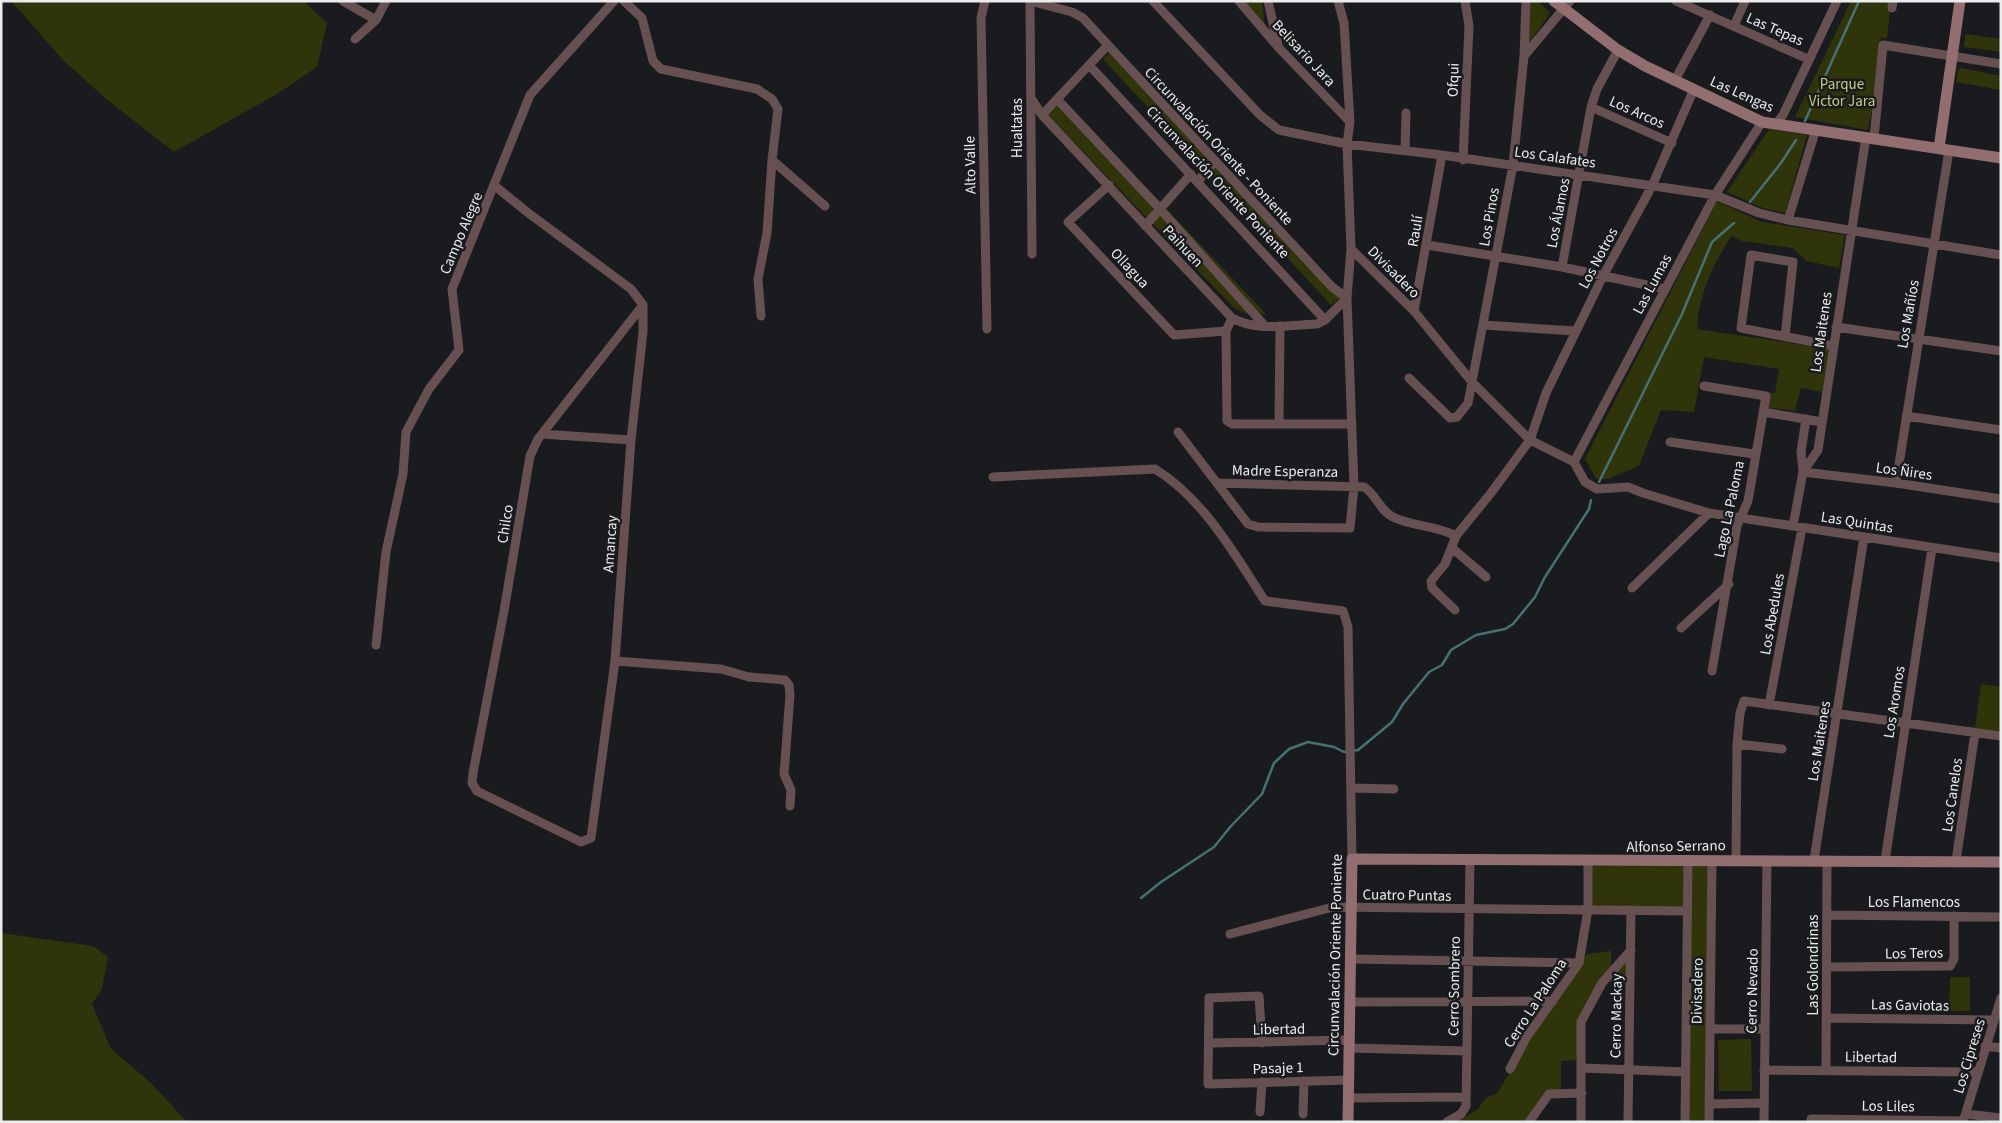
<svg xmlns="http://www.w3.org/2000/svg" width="2002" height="1123" font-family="'Source Sans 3',sans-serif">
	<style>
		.green { fill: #30340a }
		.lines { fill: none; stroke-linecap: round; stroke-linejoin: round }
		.stream { stroke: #477175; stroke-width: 2.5 }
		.street { stroke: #675051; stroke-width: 9 }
		.secondary { stroke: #936e70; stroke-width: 11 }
		.labels { text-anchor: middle; stroke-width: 5; stroke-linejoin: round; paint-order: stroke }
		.street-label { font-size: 15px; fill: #eaecee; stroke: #1a1b1e }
		.park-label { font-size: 15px; fill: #c4ce83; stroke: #1a1b1e }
	</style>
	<rect width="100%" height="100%" fill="#1a1b1e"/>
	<path class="green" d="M15 1H304L327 23 317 67 277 94 174 152 105 98 63 60 13 3Z
		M1242 1H1262L1266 36Z
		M1530 1H1538L1550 13 1527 46Z
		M1851 1H1891L1887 39 1881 37 1876 89 1868 130 1795 117Z
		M1965 34 2001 39V52L1964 47Z
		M1113 49 1342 297 1331 305 1103 59Z
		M1961 68 2001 76V90L1956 82 1958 70Z
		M1061 97 1266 314H1247L1234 308 1045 112Z
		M1769 129 1807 135 1785 213 1763 208 1727 192Z
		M1717 201 1762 222 1845 235 1839 268 1807 261 1792 248 1742 241 1731 236C1713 266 1699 293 1697 329L1829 349 1822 392 1801 388 1795 411 1765 407 1767 392 1775 393 1779 369 1704 357 1694 412 1661 410 1639 466 1608 479H1596L1585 459Z
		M1981 684 2001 687V731L1975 728Z
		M1684 864V908L1591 907 1592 866Z
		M1692 864H1709L1706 1122H1688Z
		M1 933 93 946 108 957 102 989 92 1004 111 1049 150 1082 187 1122H1Z
		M1611 951V967L1580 1019 1579 1060 1561 1061V1091L1548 1092 1525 1122H1456L1477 1110 1486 1098 1497 1093 1513 1068 1531 1033 1587 954Z
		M1628 956 1629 982H1606Z
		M1950 977H1970V1011H1949Z
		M1751 1039 1752 1091H1719L1718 1040Z"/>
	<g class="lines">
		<path class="stream" d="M1805 121 1859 1
			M1750 202 1781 163 1796 140
			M1599 482 1682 314 1712 242 1734 223
			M1141 898 1161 882 1214 847 1231 826 1262 794 1274 763 1289 749 1308 742 1334 747 1344 752 1358 750 1392 722 1403 704 1429 672 1442 665 1451 650 1476 635 1505 629 1513 624 1535 597 1545 577 1589 509 1591 500"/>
		<path class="street" d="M343 1 376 20
			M624 1 642 18 653 61 661 69 757 89 772 99 778 109 772 160 825 206
			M985 1 981 18 987 329
			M1030 1 1072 12 1083 18 1332 287 1347 298 1325 320 1317 324C1289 325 1257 332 1232 318L1042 115 1031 98
			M1030 1 1032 254
			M1153 1 1260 115 1279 130 1347 144 1442 155 1715 195 1759 213 1788 220 2001 255
			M1239 1 1279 48 1350 122
			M1268 1 1278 45
			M1676 1 1808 59
			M1892 8 1893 1
			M1734 26 1745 1
			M355 39 376 20 386 1
			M1524 56 1526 1
			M1089 65 1325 320
			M1675 80 1710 15
			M1057 99 1160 209 1265 326
			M1591 107 1672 143
			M1042 115 1107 46
			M1775 125 1783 115 1837 1
			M1874 138 1883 45 2001 64
			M1405 151 1406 113
			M1463 160 1469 26 1465 1
			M1198 181 1214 162
			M1109 185 1068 222 1174 335 1226 331
			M495 186 527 212 631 289 643 305V332L631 440 615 661 591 838 581 842 477 791 472 783 473 773 504 611 530 456 538 439 643 305
			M1788 220 1816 129
			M1145 226 1191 174
			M1427 245 1562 267 1665 289
			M1351 249 1414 311 1472 382 1530 440 1574 462
			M1562 267 1591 107 1597 89 1618 50
			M1414 311 1442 155
			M761 316 758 279 767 233 772 160
			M1232 318 1226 331 1227 421 1232 424H1352
			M1483 325 1575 331
			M1836 327 2001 351
			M1785 337 1793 262 1751 255 1741 328 1834 346
			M1409 378 1450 418 1457 417 1468 403 1513 165 1524 56 1570 1
			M1704 386 1766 396 1748 501 1737 526 1712 671
			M1763 412 1822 422
			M1906 416 2001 430
			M1279 423 1280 326
			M1178 432 1248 524 1258 527 1350 528 1354 486 1347 298 1351 249 1347 144 1350 122 1344 23 1338 1
			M542 434 631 440
			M1670 442 1754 454
			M1574 462 1585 482 1597 489 1628 487 1643 493 1709 513 2001 558
			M1574 462 1715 195 1762 122
			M1803 472 1896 483 2001 499
			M1803 472 1801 452 1806 419
			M993 477 1155 469C1204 499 1235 555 1265 601L1343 611 1348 627 1352 859
			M1217 483 1364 487C1377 495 1379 510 1393 517 1413 527 1436 525 1456 536
			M1896 483 1949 150
			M1793 526 1803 472 1818 450 1866 137
			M1452 548 1486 577
			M1632 588 1709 513
			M1455 610 1432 588 1431 581 1445 564 1456 536 1491 493 1530 440 1546 393 1603 276 1652 186 1694 89
			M1681 628 1729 584
			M376 645 386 552 403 474 406 432 429 389 459 350 452 289 530 95 614 1
			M615 661 721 669 749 677 785 680 789 685 790 695 784 774 791 790 790 806
			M1769 705 1802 528
			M1737 744 1782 749
			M1351 788 1394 789
			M1736 860 1737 744 1740 713 1744 701 2001 736
			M1814 860 1864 537
			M1885 861 1932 548
			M1956 861 1975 733
			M1827 915 2001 917
			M1230 934 1333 907 1687 911
			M1351 959 1579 963
			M1827 967 1950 966 1954 959V916
			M1350 1002 1553 1001
			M1827 1018 1994 1020
			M1710 1029H1765
			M1209 1043 1349 1040
			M1262 1043 1259 996 1209 998 1208 1084 1349 1080
			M1985 1046 2001 1048
			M1349 1048 1467 1051
			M1582 1068 1686 1072
			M1510 1069 1526 1038 1579 963 1588 909V862
			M1764 1070 1977 1072
			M1826 1070 1827 860
			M1349 1098 1466 1097
			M1709 1104 1764 1103
			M1260 1112 1262 1082
			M1303 1114 1304 1081
			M1966 1114 2001 1118
			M1447 1122 1461 1114 1466 1106 1470 861
			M1529 1122 1549 1094 1582 1093
			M1581 1122V1022L1602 983 1631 950
			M1628 1122 1631 910
			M1685 1122 1688 861
			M1709 1122 1712 860
			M1764 1122 1767 860
			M1811 1122V1119L1964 1121
			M1963 1122 2001 998"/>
		<path class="secondary" d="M1554 1 1618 50 1645 66 1762 122 2001 158
			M1939 148 1960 1
			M1348 1122 1352 859 2001 862"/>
	</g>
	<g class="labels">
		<g class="street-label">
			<text transform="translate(1775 29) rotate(24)" y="5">Las Tepas</text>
			<text transform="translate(1304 53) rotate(47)" y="5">Belisario Jara</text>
			<text transform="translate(1453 80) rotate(-88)" y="5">Ofqui</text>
			<text transform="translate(1742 94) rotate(24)" y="5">Las Lengas</text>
			<text transform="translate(1637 112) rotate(24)" y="5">Los Arcos</text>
			<text transform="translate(1017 128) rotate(-90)" y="5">Hualtatas</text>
			<text transform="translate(1219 146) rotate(47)" y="5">Circunvalación Oriente - Poniente</text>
			<text transform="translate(1555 157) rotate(8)" y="5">Los Calafates</text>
			<text transform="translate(970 165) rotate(-91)" y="5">Alto Valle</text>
			<text transform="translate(1218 182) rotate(47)" y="5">Circunvalación Oriente Poniente</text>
			<text transform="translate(1558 213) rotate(-79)" y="5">Los Álamos</text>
			<text transform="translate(1489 217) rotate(-80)" y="5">Los Pinos</text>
			<text transform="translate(1415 231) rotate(-80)" y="5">Raulí</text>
			<text transform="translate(461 233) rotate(-67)" y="5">Campo Alegre</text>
			<text transform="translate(1183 246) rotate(47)" y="5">Paihuen</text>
			<text transform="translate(1598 258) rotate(-62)" y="5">Los Notros</text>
			<text transform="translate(1130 268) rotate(47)" y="5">Ollagua</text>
			<text transform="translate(1394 272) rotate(45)" y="5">Divisadero</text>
			<text transform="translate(1652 284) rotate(-62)" y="5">Las Lumas</text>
			<text transform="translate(1908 314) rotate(-80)" y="5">Los Mañíos</text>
			<text transform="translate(1821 332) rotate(-82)" y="5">Los Maitenes</text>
			<text transform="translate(1285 471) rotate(1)" y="5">Madre Esperanza</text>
			<text transform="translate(1904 471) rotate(8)" y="5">Los Ñires</text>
			<text transform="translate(1729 509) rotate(-78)" y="5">Lago La Paloma</text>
			<text transform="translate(1857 522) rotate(9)" y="5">Las Quintas</text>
			<text transform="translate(505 524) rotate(-81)" y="5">Chilco</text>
			<text transform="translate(610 544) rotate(-86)" y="5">Amancay</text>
			<text transform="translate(1772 614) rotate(-80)" y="5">Los Abedules</text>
			<text transform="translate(1894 702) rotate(-81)" y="5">Los Aromos</text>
			<text transform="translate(1819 741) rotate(-81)" y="5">Los Maitenes</text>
			<text transform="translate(1952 795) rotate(-82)" y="5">Los Canelos</text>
			<text transform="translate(1676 846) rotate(-1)" y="5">Alfonso Serrano</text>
			<text transform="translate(1407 895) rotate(1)" y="5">Cuatro Puntas</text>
			<text x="1914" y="907">Los Flamencos</text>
			<text transform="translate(1914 953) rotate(-1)" y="5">Los Teros</text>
			<text transform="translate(1335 955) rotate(-89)" y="5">Circunvalación Oriente Poniente</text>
			<text transform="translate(1813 965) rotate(-90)" y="5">Las Golondrinas</text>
			<text transform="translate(1454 986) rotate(-89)" y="5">Cerro Sombrero</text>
			<text transform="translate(1697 991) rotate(-89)" y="5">Divisadero</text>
			<text transform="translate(1752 991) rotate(-89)" y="5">Cerro Nevado</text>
			<text transform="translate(1535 1003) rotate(-57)" y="5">Cerro La Paloma</text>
			<text transform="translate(1910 1005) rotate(1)" y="5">Las Gaviotas</text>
			<text transform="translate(1616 1016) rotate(-89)" y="5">Cerro Mackay</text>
			<text transform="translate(1279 1029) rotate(-1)" y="5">Libertad</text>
			<text transform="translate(1969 1056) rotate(-73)" y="5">Los Cipreses</text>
			<text transform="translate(1871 1057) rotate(1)" y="5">Libertad</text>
			<text transform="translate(1278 1068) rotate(-2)" y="5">Pasaje 1</text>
			<text transform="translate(1888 1106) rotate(1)" y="5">Los Liles</text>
		</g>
		<g class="park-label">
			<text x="1842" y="89">Parque<tspan x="1842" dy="17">Victor Jara</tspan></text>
		</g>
	</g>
	<rect width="2002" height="1123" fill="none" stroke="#eaecee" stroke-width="5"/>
</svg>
